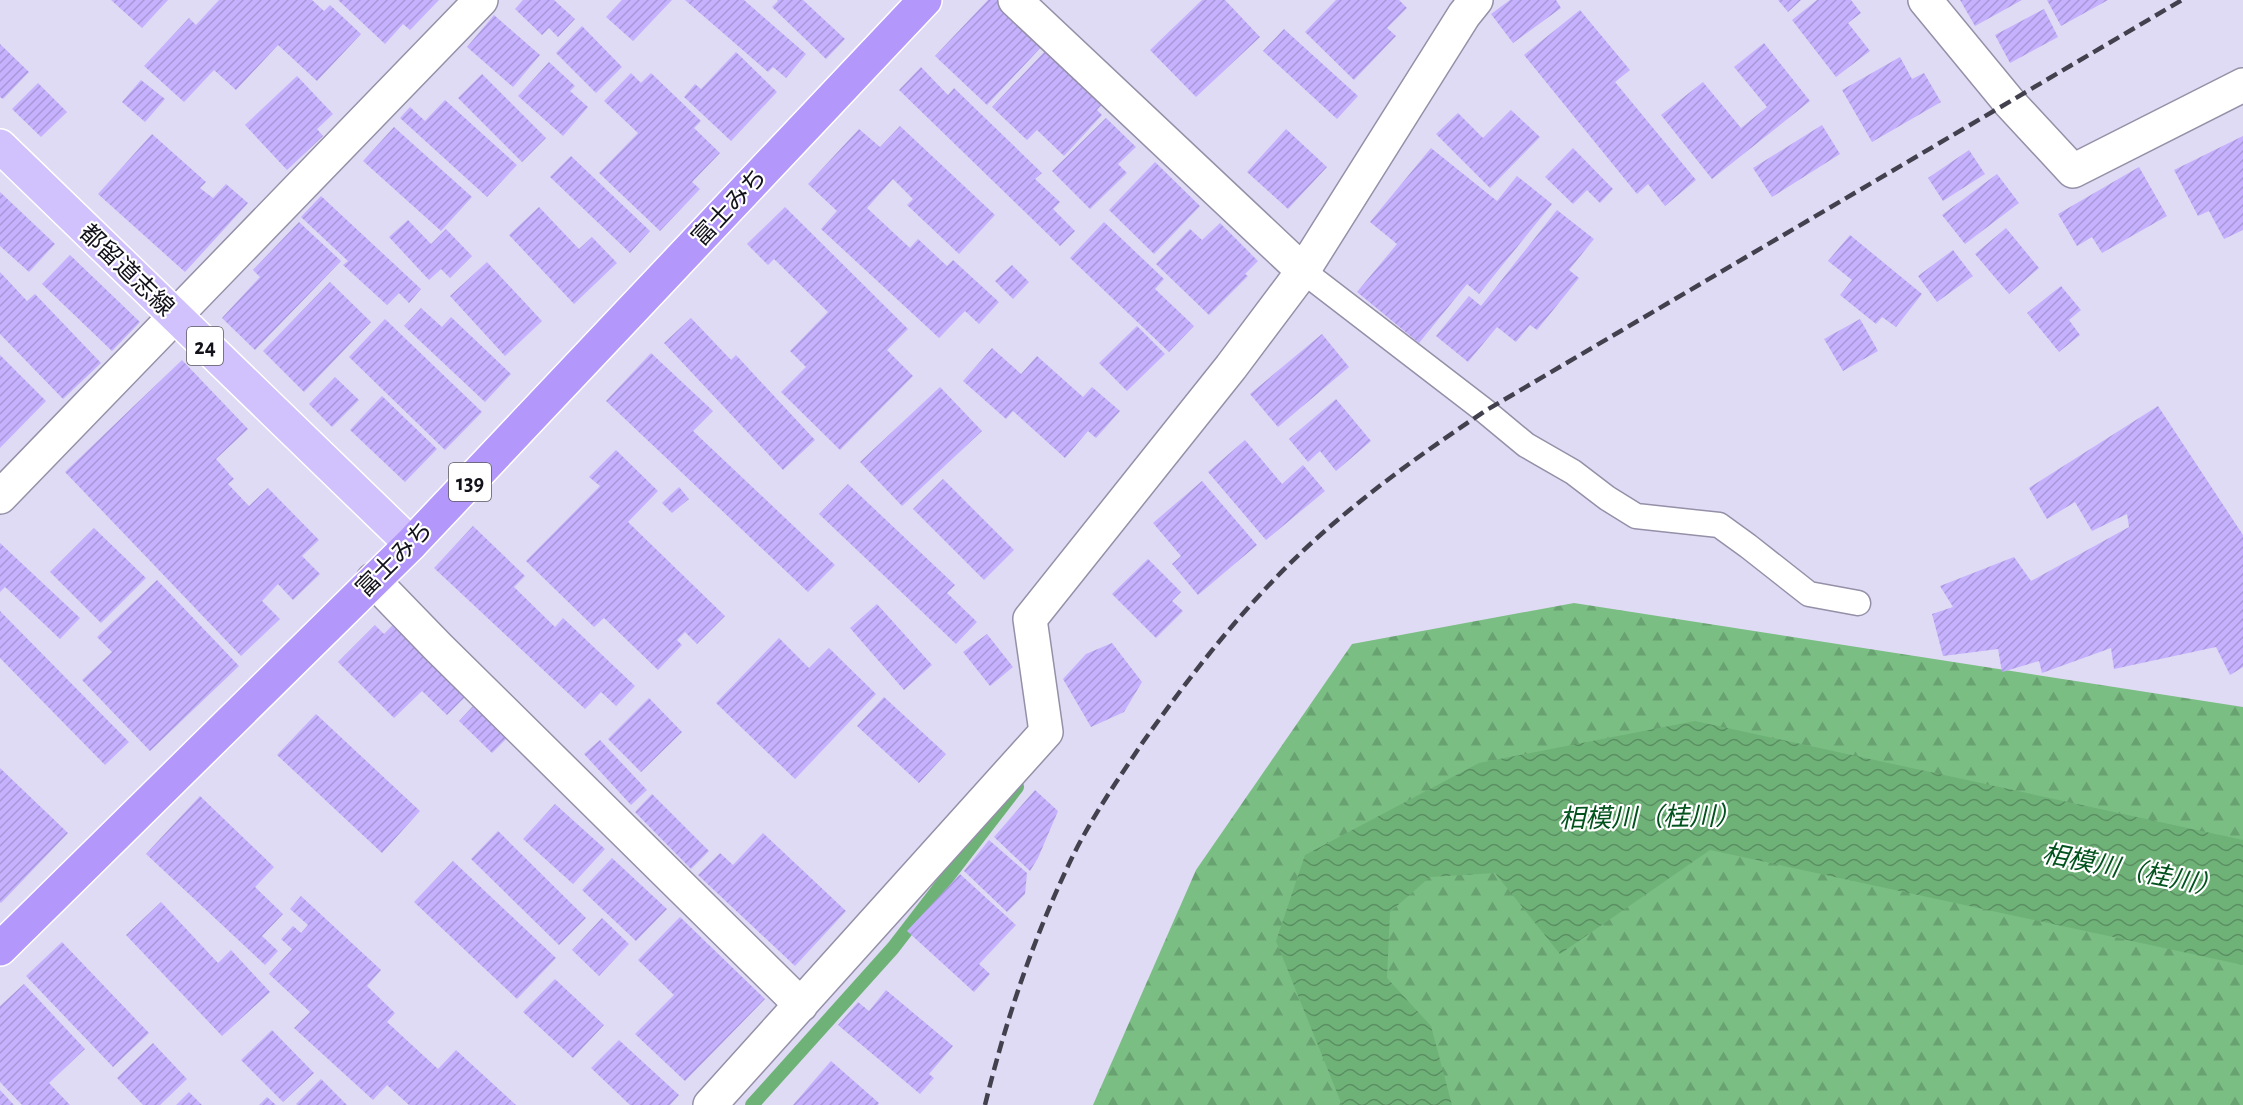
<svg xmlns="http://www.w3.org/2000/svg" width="2243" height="1105" font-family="'Alegreya Sans','Noto Sans JP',sans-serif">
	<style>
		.forest { fill: url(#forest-firs) }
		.water { fill: url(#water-waves) }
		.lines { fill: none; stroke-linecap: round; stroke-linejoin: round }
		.stream { stroke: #6fb278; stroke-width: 14 }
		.building { fill: url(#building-hatch) }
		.lane-casing { stroke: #9590a8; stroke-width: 27 }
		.street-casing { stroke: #9590a8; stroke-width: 36 }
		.primary-casing { stroke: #fff; stroke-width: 36 }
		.highway-casing { stroke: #fff; stroke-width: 36 }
		.lane { stroke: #fff; stroke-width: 24 }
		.street { stroke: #fff; stroke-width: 33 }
		.primary { stroke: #d1c1fc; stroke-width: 33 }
		.highway { stroke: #b397fa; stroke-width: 33 }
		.rail { stroke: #44414e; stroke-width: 4.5; stroke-dasharray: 12 6; stroke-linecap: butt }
		.labels { text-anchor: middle; stroke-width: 4.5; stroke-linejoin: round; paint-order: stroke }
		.shield { fill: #fff; stroke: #5a585f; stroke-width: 1.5 }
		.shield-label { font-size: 22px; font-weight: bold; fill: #13111a }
		.street-label { font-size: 24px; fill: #13111a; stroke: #fff }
		.water-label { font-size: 26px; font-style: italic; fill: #01521c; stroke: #fff }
	</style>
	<defs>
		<pattern id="forest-firs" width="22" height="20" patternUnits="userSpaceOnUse" patternTransform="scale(1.5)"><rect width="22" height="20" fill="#7bbe84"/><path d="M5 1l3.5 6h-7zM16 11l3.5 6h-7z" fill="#69a271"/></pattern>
		<pattern id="water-waves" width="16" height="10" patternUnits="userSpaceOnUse" patternTransform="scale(1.5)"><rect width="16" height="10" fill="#6fb278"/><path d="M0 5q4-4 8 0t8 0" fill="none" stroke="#5a8f62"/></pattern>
		<pattern id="building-hatch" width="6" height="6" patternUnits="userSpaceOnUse" patternTransform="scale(1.5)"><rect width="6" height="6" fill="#c5b1fe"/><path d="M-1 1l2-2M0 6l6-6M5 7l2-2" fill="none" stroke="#a897d9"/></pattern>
	</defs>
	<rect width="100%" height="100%" fill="#e0dbf4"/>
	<path class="forest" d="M1574 603 2243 707V1105H1093L1196 870 1352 644Z"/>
	<path class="water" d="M1695 721 2243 840V965L1710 850 1560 954 1495 873 1430 877 1390 912 1387 978 1431 1026 1452 1105H1342L1276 941 1305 855 1479 763Z"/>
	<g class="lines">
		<path class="stream" d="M752 1105 893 948 1017 787"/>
	</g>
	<path class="building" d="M111 0H168L142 28Z
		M219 0H312L324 11 330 5 361 34 317 81 278 45 236 90 214 70 184 102 144 66 189 18 196 25Z
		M338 0H439L410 30 403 24 385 44Z
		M523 0H554L575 19 558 37 549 28 542 35 515 9Z
		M622 0H672L633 41 606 17Z
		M685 0H744L806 54 786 78 773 67 768 72Z
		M777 0H803L845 39 826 59 772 7 778 1Z
		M988 0H997L1044 44 987 105 935 56Z
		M1202 0H1225L1260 37 1196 97 1150 50Z
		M1336 0H1399L1407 8 1387 28 1396 36 1354 80 1305 32Z
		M1510 0H1556L1561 8 1513 43 1491 14Z
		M1778 0H1801L1788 12Z
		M1817 0H1851L1861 13 1848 23 1870 51 1836 77 1792 20Z
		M1960 0H2022L1975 26Z
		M2047 0H2108L2061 26Z
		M2044 9 2058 37 2010 63 1995 35Z
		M1580 10 1630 70 1615 82 1696 180 1665 206 1648 184 1637 194 1524 55Z
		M494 15 540 55 513 87 467 47Z
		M582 26 622 67 596 93 556 53Z
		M1284 29 1358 96 1337 119 1263 51Z
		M1764 43 1810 101 1712 179 1661 115 1703 82 1741 128 1767 107 1734 67Z
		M0 44 29 72 3 99 0 97Z
		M1048 48 1105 101 1097 110 1102 115 1064 156 1037 130 1027 140 992 107Z
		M736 52 777 92 731 141 684 97 695 84 701 89Z
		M1900 57 1912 79 1924 73 1941 102 1872 142 1842 90Z
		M549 62 575 86 570 91 588 107 563 136 518 96Z
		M921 67 948 95 954 88 1042 173 1035 179 1060 202 1053 209 1075 231 1060 246 899 90Z
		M631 73 641 83 651 73 701 121 694 128 720 153 692 182 700 189 660 231 599 173 638 133 604 101Z
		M482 74 546 138 522 162 458 98Z
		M297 76 333 114 317 129 323 136 287 170 245 125Z
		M141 80 165 99 145 122 122 102Z
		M38 83 67 112 41 137 12 109Z
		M445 100 517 165 487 197 400 118 410 107 425 121Z
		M1511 110 1540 137 1490 188 1436 134 1458 113 1483 138Z
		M1106 118 1136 147 1118 164 1127 173 1090 209 1052 171Z
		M1822 125 1840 154 1772 197 1753 168Z
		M900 126 995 215 959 254 907 205 913 199 893 179 867 208 910 248 918 239 947 266 953 260 999 302 979 324 965 311 939 338 821 229 837 211 808 184 859 129 880 147Z
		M394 127 472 197 441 231 363 161Z
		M1286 129 1327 167 1288 209 1247 172Z
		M152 134 206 182 200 188 213 198 226 184 248 203 185 272 98 194Z
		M2243 136V230L2224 239 2209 211 2198 216 2174 170Z
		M1431 148 1497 201 1517 176 1552 204 1479 294 1467 284 1419 343 1357 292 1397 244 1370 222Z
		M1573 148 1613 189 1600 203 1587 190 1573 204 1545 177Z
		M1969 150 1985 174 1943 201 1928 178Z
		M571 156 650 231 630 253 550 177Z
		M1155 162 1200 206 1154 254 1109 210Z
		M2139 167 2167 216 2102 253 2092 237 2077 246 2058 214Z
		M1997 174 2019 203 1965 244 1942 215Z
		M0 192 55 244 29 272 0 246Z
		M321 196 421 289 409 303 399 293 387 305 343 265 348 261 301 217Z
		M539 207 579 249 592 237 617 263 574 304 509 235Z
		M785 207 908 329 887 350 913 376 840 450 781 392 806 367 790 351 828 312 774 259 768 265 747 244Z
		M1557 210 1594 239 1569 270 1579 278 1537 330 1530 325 1516 342 1497 327 1468 362 1436 336 1469 296 1481 306Z
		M408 220 431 244 446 229 472 256 450 278 441 269 429 280 389 237Z
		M299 222 341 261 255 350 222 318 260 277 253 270Z
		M1104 222 1164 279 1155 289 1194 326 1169 352 1070 258Z
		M1220 223 1258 261 1245 274 1248 276 1209 315 1156 264 1190 229 1202 240Z
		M2006 228 2039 268 2009 294 1975 254Z
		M1850 235 1922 294 1896 327 1882 317 1876 324 1840 295 1852 280 1828 261Z
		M1953 250 1973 276 1937 302 1918 276Z
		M70 255 140 322 112 351 42 284Z
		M487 262 542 321 505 356 450 296Z
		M1012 265 1029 282 1013 299 995 281Z
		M0 272 27 301 35 294 101 363 63 399 0 334Z
		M330 282 371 322 304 392 263 351Z
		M2061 286 2081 310 2069 320 2080 335 2059 352 2027 313Z
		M421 308 442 327 451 317 511 374 485 402 404 326Z
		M691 318 731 360 736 355 815 440 783 470 664 343Z
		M385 319 482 412 445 450 349 357Z
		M1860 319 1878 351 1843 371 1824 339Z
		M1137 326 1165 354 1127 391 1099 363Z
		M1322 334 1349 367 1278 427 1250 394Z
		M992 348 1021 374 1037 356 1083 397 1092 387 1120 411 1096 438 1088 431 1065 458 1013 411 1006 419 963 381Z
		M651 353 713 411 693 431 835 565 808 592 606 401Z
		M0 355 46 401 0 448Z
		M182 360 248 429 216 459 234 479 228 484 249 506 268 488 319 540 302 556 320 574 293 600 278 584 262 601 280 619 241 656 65 472Z
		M335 377 359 400 332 427 309 404Z
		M940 387 982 431 902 506 860 462Z
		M382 396 437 449 405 482 350 430Z
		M1336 399 1371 441 1336 471 1320 451 1308 462 1289 439Z
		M2158 406 2243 535V667L2230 675 2216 647 2114 669 2111 648 2042 673 2039 661 2002 672 1998 649 1943 656 1932 614 1953 607 1940 586 2014 557 2031 581 2129 527 2127 514 2092 531 2075 502 2047 519 2029 488Z
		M1245 440 1282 484 1303 465 1325 491 1266 540 1208 472Z
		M616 450 658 491 628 522 725 616 697 644 685 632 677 640 682 645 658 670 604 618 594 627 526 561 600 486 589 477Z
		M943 479 1014 550 984 580 913 509Z
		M1202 481 1257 545 1198 595 1172 564 1181 556 1153 523Z
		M848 484 955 585 947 593 977 622 956 644 819 514Z
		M679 487 689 499 672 513 662 503Z
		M473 526 525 576 514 587 555 627 563 618 635 686 616 706 601 692 585 709 434 568Z
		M94 528 146 578 101 623 50 572Z
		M0 543 80 618 60 639 5 587 0 592Z
		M1148 559 1181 592 1172 601 1183 611 1156 638 1112 594Z
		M157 580 239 666 150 751 82 680 112 652 97 637Z
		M877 604 932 665 904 690 850 628Z
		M0 611 129 742 105 765 0 658Z
		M396 622 468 694 447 715 422 691 394 718 338 662 375 625 384 634Z
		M987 634 1013 667 990 686 963 652Z
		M779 638 809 668 829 648 876 694 795 779 716 703Z
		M1112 643 1142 682 1124 712 1091 727 1063 679 1086 654Z
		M884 697 946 754 919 783 857 726Z
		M649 698 682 732 641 772 608 739Z
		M474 705 507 738 492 753 459 721Z
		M316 714 420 811 382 853 277 755Z
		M600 740 647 790 631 805 584 754Z
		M0 768 68 833 1 903 0 902Z
		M1035 790 1058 811 1038 858 1030 871 994 837Z
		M652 794 709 851 691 869 635 812Z
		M200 796 274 867 255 887 283 914 262 936 278 951 265 965 146 854Z
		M555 804 605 849 573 884 523 839Z
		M498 831 586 918 559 945 471 859Z
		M763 833 846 911 795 966 698 875 720 853 733 865Z
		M989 840 1027 873 1025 894 1007 912 964 871Z
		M612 858 667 909 636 941 582 890Z
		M453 861 556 958 517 999 414 902Z
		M960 874 1016 925 979 964 990 974 974 992 907 931Z
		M301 896 381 970 367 986 395 1013 387 1022 438 1069 456 1050 516 1105H409L387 1085 373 1100 294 1028 310 1012 269 974 292 949 281 939 293 926 301 933 308 925 290 909Z
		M161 902 218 963 231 950 270 992 222 1036 126 935Z
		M680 917 765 999 685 1081 635 1034 674 995 638 960Z
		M602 918 629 944 599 976 572 950Z
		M62 942 149 1033 113 1067 26 976Z
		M555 979 604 1025 573 1058 523 1012Z
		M24 984 85 1049 49 1083 70 1105H22L0 1082V1006Z
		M886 990 953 1046 929 1074 934 1078 920 1094 838 1025 858 1002 869 1011Z
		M272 1030 314 1073 283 1102 241 1060Z
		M619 1040 679 1095 670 1105H630L591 1068Z
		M153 1043 187 1079 160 1105H143L117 1078Z
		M831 1061 879 1103 878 1105H793Z
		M321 1079 347 1105H297L296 1104Z
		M0 1090 14 1105H0Z
		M189 1092 202 1105H176Z
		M267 1097 276 1105H259Z"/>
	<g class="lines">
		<defs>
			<path id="lane" d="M1303 271 1485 411 1526 445 1573 472 1607 498 1636 516 1719 525 1748 546 1809 594 1858 603"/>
			<path id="street" d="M1015 0 1303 271
				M1925 0 2009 102 2073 171 2243 85
				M0 497 481 0
				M373 580 438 647 801 1005
				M710 1105 1046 732 1030 619 1231 367 1303 271 1464 15 1476 0"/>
			<path id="primary" d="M0 146 411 544"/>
			<path id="highway" d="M0 949 411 544 925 0"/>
		</defs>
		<use href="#lane" class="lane-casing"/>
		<use href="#street" class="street-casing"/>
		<use href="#primary" class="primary-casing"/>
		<use href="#highway" class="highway-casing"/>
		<use href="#lane" class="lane"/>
		<use href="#street" class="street"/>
		<use href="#primary" class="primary"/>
		<use href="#highway" class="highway"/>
		<path class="rail" d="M985 1105C1005 1023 1032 942 1068 866 1088 823 1116 782 1143 742 1197 666 1256 591 1326 530 1376 486 1430 448 1485 411L2182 0"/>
	</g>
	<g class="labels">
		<g class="shield">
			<rect x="187" y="327" width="36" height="38" rx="4.5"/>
			<rect x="449" y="463" width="42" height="38" rx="4.5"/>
		</g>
		<g class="shield-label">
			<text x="205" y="354">24</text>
			<text x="470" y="490">139</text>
		</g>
		<g class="street-label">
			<text transform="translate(729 207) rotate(-47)" y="8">富士みち</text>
			<text transform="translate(127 270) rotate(44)" y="8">都留道志線</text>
			<text transform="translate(394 559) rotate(-45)" y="8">富士みち</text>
		</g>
		<g class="water-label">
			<text transform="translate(1650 817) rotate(-1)" y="9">相模川（桂川）</text>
			<text transform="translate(2132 870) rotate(11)" y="9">相模川（桂川）</text>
		</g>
	</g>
</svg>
